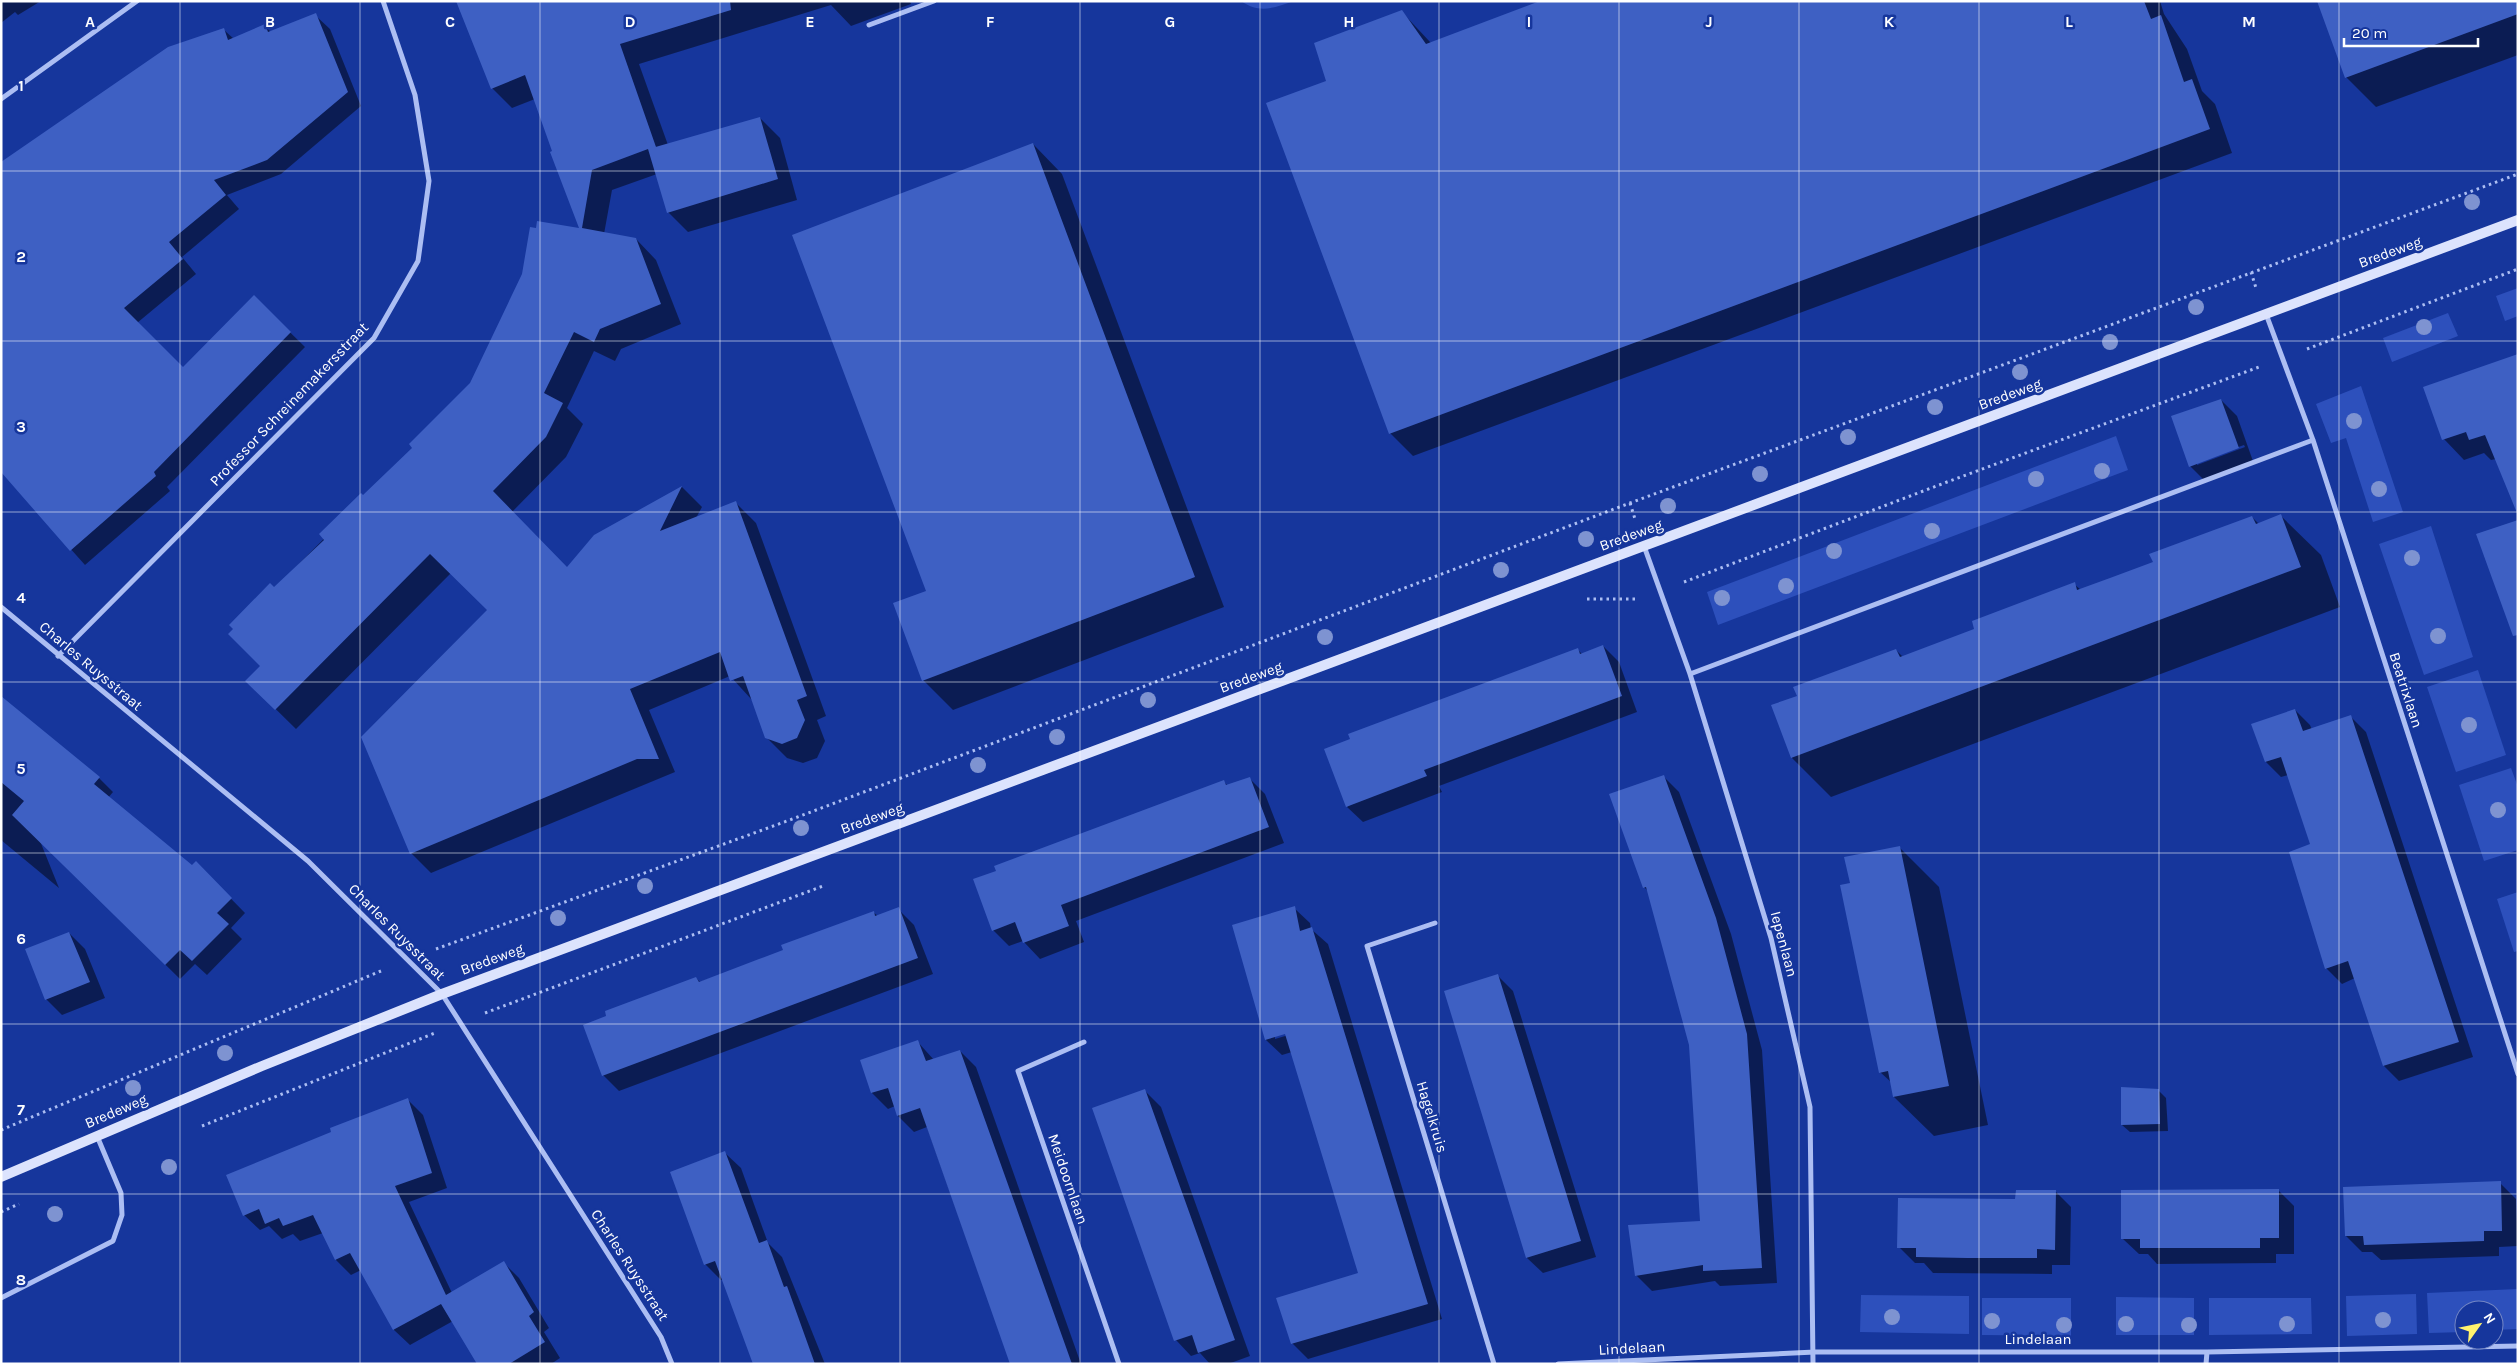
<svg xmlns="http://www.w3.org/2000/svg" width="2519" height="1365" font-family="Karla,sans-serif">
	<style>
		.green { fill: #2d50bc }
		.shadow { fill: #0007; fill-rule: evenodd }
		.building { fill: #3e60c3 }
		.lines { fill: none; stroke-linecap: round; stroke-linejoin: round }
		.path { stroke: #acbef3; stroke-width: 3; stroke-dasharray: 2.5 4; stroke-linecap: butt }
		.street { stroke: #acbef3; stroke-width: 5 }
		.secondary { stroke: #dce3fd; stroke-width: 10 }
		.tree { fill: #7e93d1 }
		.grid { fill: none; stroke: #fff; stroke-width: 1; stroke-opacity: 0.55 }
		.labels { text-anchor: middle; stroke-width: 5; stroke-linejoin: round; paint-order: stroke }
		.street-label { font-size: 15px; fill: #fff; stroke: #16369c }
		.grid-label { font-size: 16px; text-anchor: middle; font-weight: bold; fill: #fff; stroke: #16369c; stroke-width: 5; stroke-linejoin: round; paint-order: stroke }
	</style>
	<rect width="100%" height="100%" fill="#16369c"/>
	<path class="green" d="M1241 1H1294C1273 8 1260 14 1241 1Z
		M2518 288V316L2505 321 2496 296Z
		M2448 313 2458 336 2392 362 2383 338Z
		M2361 386 2403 512 2373 522 2346 438 2331 443 2316 404Z
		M2116 436 2128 470 1718 625 1707 592Z
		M2431 526 2473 657 2424 675 2379 544Z
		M2478 670 2506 755 2456 772 2427 687Z
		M2511 768 2518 787V850L2484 861 2459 785Z
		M2518 892V951L2514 952 2497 899Z
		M2518 1289V1329L2494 1330V1310H2464V1332L2429 1333 2427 1293Z
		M2416 1294 2417 1334 2347 1336 2346 1296Z
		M1861 1295 1969 1296V1334L1860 1332Z
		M2116 1297 2194 1298V1335H2116Z
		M1982 1298H2071V1336L1982 1335Z
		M2209 1298H2311L2312 1334 2209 1335Z"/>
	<path class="shadow" d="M1 1H41L18 15 15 12 1 23Z
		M457 1H910L911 4 851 26 831 5 639 64 668 145 760 118 780 138 797 200 688 232 668 212 657 174 612 190 604 234 636 239 656 260 681 324 621 349 615 361 594 351 567 408 583 424 566 457 512 512 567 569 595 536 682 487 702 507 696 518 736 503 756 523 826 716 817 720 825 741 817 758 803 763 787 758 766 737 752 700 730 676 649 710 675 772 431 873 411 853 488 610 451 573 296 729 247 681 262 666 275 588 414 448 472 384 524 274 537 230 581 229 535 99 512 108 492 88Z
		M1544 1H2160L2164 14 2187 49 2202 91 2215 104 2232 153 1413 456 1390 433 1328 82 1401 11 1431 43Z
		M2518 1V55L2376 107 2346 77Z
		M315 15 330 29 361 106 281 174 227 195 239 209 182 257 196 274 137 323 183 369 254 297 305 347 167 487 170 491 85 565 1 471 224 30 234 39 265 26 271 32Z
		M1033 144 1062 174 1224 607 953 710 923 680 927 591Z
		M2518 355 2496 459 2491 460 2484 453 2464 460 2444 439Z
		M2221 400 2237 416 2254 464 2206 482 2190 466ZM2244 445 2245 447 2197 465V462Z
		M2281 516 2321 555 2340 607 1831 797 1792 758 1798 696 1896 650 1903 657 1976 630 2074 584 2081 590 2154 563 2252 517 2259 524Z
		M1603 646 1619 662 1637 712 1439 786 1442 792 1363 822 1347 807 1578 650 1582 654Z
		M1 699 99 778 113 792 108 798 192 867 196 863 245 913 231 928 242 939 207 975 195 964 180 979 40 841 59 888 1 840Z
		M2295 710 2310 725 2312 730 2351 717 2366 732 2473 1057 2399 1081 2384 1066 2355 978 2342 984 2326 968 2311 845 2288 775 2281 777 2266 762 2252 725Z
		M1663 776 1679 792 1731 934 1762 1050 1777 1283 1720 1286 1715 1281 1652 1291 1636 1275 1702 1222 1690 1045 1648 891 1644 887Z
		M1249 778 1265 794 1284 843 1076 921 1084 942 1040 959 1023 941 1009 946 993 930 1224 782 1228 786Z
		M1899 847 1939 887 1988 1125 1934 1136 1894 1097 1892 1083 1880 1072 1851 884Z
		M1294 908 1310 923 1311 929 1328 944 1442 1319 1308 1359 1292 1343 1359 1273 1292 1052 1282 1055 1266 1040ZM1291 1031 1292 1034 1275 1039V1036Z
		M898 909 914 925 933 974 619 1091 603 1075 696 978 700 982 760 961 873 912 878 916Z
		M69 933 85 949 105 998 62 1015 46 999Z
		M1497 975 1513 991 1596 1257 1543 1273 1527 1258Z
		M917 1041 934 1060 960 1051 976 1067 1081 1364H1011L927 1127 914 1132 898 1116 895 1106 888 1109 872 1093 861 1061Z
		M2158 1090 2166 1098 2168 1131 2130 1132 2122 1125Z
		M1145 1091 1161 1107 1250 1356 1228 1364H1210L1200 1353 1191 1356 1176 1340Z
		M407 1099 423 1115 447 1188 409 1202 452 1293 504 1263 519 1278 549 1328 544 1332 560 1358 551 1364H478L453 1321 410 1345 394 1330 361 1270 351 1275 336 1260 323 1233 300 1241 293 1234 282 1239 269 1226 260 1230 244 1215 333 1133Z
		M725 1153 741 1168 768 1243 782 1257 825 1364H755L724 1279 721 1280 705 1264Z
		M2500 1183 2516 1199 2518 1246 2499 1247V1256L2381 1260 2372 1252H2362L2346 1236Z
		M2278 1190 2294 1206V1254H2276V1263L2157 1264 2148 1254H2139L2123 1239Z
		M2055 1191 2071 1207 2070 1265H2052V1274L1933 1273 1924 1263H1915L1899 1247 2017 1201Z"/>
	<path class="building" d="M456 1H730L731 10 620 44 656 147 652 148 760 117 778 179 667 213 648 149 592 170 582 228 636 238 661 304 600 329 594 342 574 332 544 393 563 403 546 437 493 491 567 567 594 535 682 486 660 531 736 501 807 696 797 700 805 720 797 738 782 744 765 738 743 676 730 681 720 652 630 689 659 759H637L410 854 361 737 487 610 430 554 275 710 245 681 260 666 228 634 233 629 229 625 270 583 274 587 324 540 319 534 361 493 363 495 412 448 409 444 470 383 522 274 530 227 536 228 537 221 579 228 550 152 552 151 525 75 491 89Z
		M1540 1H2144L2151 19 2161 15 2184 82 2192 79 2210 129 1389 434 1266 103 1326 81 1314 43 1402 10 1426 44Z
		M2317 1H2518V14L2345 78Z
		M316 13 348 92 267 160 214 180 226 195 169 242 183 259 124 308 183 367 254 295 291 332 154 472 156 476 70 551 1 472V162L168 47 224 28 228 40 265 24 268 32Z
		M1033 143 1195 577 922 681 893 603 926 591 792 235Z
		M2518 354V512L2517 513 2485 435 2469 440 2466 432 2442 440 2423 387Z
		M2221 399 2239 448 2189 467 2171 416Z
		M2281 514 2301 567 1791 758 1771 705 1797 696 1793 687 1896 649 1900 657 1974 629 1972 621 2075 582 2077 590 2110 578 2153 562 2149 554 2252 516 2256 524Z
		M2518 520V635L2513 636 2476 534Z
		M1603 645 1622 696 1424 770 1427 776 1346 807 1324 749 1350 739 1348 734 1578 648 1580 654Z
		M1 696 100 777 94 784 192 865 196 861 232 898 217 913 229 924 192 961 180 950 165 965 12 815 24 801 1 782Z
		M2295 709 2303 731 2351 715 2459 1042 2383 1066 2348 961 2325 969 2289 852 2310 844 2281 757 2265 762 2251 724Z
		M1664 775 1716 918 1747 1034 1762 1268 1703 1271V1265L1635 1276 1628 1225 1700 1221 1689 1045 1646 887 1643 888 1609 794Z
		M1250 777 1269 827 1061 905 1069 926 1023 943 1015 922 992 931 973 879 996 871 994 866 1224 780 1226 785Z
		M1900 846 1949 1086 1893 1097 1888 1071 1879 1073 1840 885 1850 883 1844 857Z
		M1295 906 1300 931 1312 927 1428 1304 1291 1344 1276 1298 1358 1273 1285 1034 1265 1040 1232 925Z
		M899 907 918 958 602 1076 583 1025 606 1016 605 1011 696 977 699 982 759 959 783 950 781 945 874 911 875 916Z
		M69 932 90 982 45 1000 25 949Z
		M1498 974 1581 1241 1526 1258 1444 991Z
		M918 1040 926 1061 960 1050 1072 1364H1010L920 1108 897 1116 888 1088 871 1093 860 1060Z
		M2121 1087 2159 1089 2160 1124 2121 1125Z
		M1145 1089 1235 1340 1198 1353 1192 1335 1174 1341 1092 1108Z
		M408 1098 432 1173 395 1186 446 1295 504 1261 534 1312 529 1316 545 1342 509 1364H477L441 1304 393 1330 350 1253 335 1260 313 1215 283 1226 279 1218 265 1224 259 1209 243 1216 226 1175 331 1132 330 1128Z
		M725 1151 759 1243 767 1240 784 1287 787 1286 815 1364H753L715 1261 704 1265 670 1172Z
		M2501 1181 2502 1231H2484V1241L2364 1245 2363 1236H2345L2343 1187Z
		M2279 1189V1238H2260V1248H2140V1239H2121V1190Z
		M2016 1190H2056L2055 1250 2037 1249V1258H1967L1916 1257V1248H1897L1898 1198 2015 1199Z"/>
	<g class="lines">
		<path class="path" d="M2251 272 2256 288
			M2307 349 2518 269
			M1630 503 1635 519
			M1684 582 1947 482 2259 367
			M1587 599H1636
			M436 949 787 821 1630 503 2518 174
			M485 1013 823 886
			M202 1126 435 1033
			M1 1130 381 971
			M1 1212 19 1204"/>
		<path class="street" d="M869 25 934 1
			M1 99 137 1
			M2266 314 2313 440 2518 1074
			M1644 546 1690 674 1771 938 1810 1107 1813 1364
			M1 607 308 861 442 994 661 1337 672 1364
			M58 656 374 338 418 261 429 181 415 95 383 1
			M1690 674 2313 440
			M1435 923 1367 946 1494 1364
			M1084 1042 1018 1071 1119 1364
			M1 1298 113 1241 122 1215 121 1193 97 1136
			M1558 1364 1815 1352H2207L2518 1346
			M2206 1364 2207 1352"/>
		<path class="secondary" d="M1 1177 262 1066 442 994 2518 220"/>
	</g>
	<g class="tree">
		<circle cx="2472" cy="202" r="8"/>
		<circle cx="2196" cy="307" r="8"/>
		<circle cx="2424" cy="327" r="8"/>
		<circle cx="2110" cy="342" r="8"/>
		<circle cx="2020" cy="372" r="8"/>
		<circle cx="1935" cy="407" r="8"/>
		<circle cx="2354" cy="421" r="8"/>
		<circle cx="1848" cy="437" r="8"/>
		<circle cx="2102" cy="471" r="8"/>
		<circle cx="1760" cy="474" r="8"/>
		<circle cx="2036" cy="479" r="8"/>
		<circle cx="2379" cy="489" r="8"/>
		<circle cx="1668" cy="506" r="8"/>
		<circle cx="1932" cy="531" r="8"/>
		<circle cx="1586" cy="539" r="8"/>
		<circle cx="1834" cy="551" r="8"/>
		<circle cx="2412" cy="558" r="8"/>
		<circle cx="1501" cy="570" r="8"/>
		<circle cx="1786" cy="586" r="8"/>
		<circle cx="1722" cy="598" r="8"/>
		<circle cx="2438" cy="636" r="8"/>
		<circle cx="1325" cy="637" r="8"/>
		<circle cx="1148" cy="700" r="8"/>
		<circle cx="2469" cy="725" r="8"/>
		<circle cx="1057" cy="737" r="8"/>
		<circle cx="978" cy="765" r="8"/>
		<circle cx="2498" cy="810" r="8"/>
		<circle cx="801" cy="828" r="8"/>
		<circle cx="645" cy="886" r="8"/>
		<circle cx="558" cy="918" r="8"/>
		<circle cx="225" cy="1053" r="8"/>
		<circle cx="133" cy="1088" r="8"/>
		<circle cx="169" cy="1167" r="8"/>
		<circle cx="55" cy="1214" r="8"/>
		<circle cx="1892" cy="1317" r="8"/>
		<circle cx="2383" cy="1320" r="8"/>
		<circle cx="1992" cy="1321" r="8"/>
		<circle cx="2126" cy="1324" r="8"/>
		<circle cx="2287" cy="1324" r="8"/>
		<circle cx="2064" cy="1325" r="8"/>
		<circle cx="2189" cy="1325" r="8"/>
	</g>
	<path class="grid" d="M180 1V1364M360 1V1364M540 1V1364M720 1V1364M900 1V1364M1080 1V1364M1260 1V1364M1439 1V1364M1619 1V1364M1799 1V1364M1979 1V1364M2159 1V1364M2339 1V1364M1 171H2518M1 341H2518M1 512H2518M1 682H2518M1 853H2518M1 1024H2518M1 1194H2518"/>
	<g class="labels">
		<g class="street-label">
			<text transform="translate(2390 252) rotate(-20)" y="5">Bredeweg</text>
			<text transform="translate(2010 394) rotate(-20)" y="5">Bredeweg</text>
			<text transform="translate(289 404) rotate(-46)" y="5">Professor Schreinemakersstraat</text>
			<text transform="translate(1631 535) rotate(-20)" y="5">Bredeweg</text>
			<text transform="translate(91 666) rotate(40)" y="5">Charles Ruysstraat</text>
			<text transform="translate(1251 677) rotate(-20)" y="5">Bredeweg</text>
			<text transform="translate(2406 690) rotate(72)" y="5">Beatrixlaan</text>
			<text transform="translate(872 818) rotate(-20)" y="5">Bredeweg</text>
			<text transform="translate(397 932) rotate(45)" y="5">Charles Ruysstraat</text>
			<text transform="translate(1784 944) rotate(75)" y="5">Iepenlaan</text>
			<text transform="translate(492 959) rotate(-20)" y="5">Bredeweg</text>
			<text transform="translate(116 1111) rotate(-23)" y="5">Bredeweg</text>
			<text transform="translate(1432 1117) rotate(73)" y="5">Hagelkruis</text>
			<text transform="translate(1068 1179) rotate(71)" y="5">Meidoornlaan</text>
			<text transform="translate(630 1265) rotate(57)" y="5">Charles Ruysstraat</text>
			<text x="2038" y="1344">Lindelaan</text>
			<text transform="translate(1632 1348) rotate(-3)" y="5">Lindelaan</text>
		</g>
	</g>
	<g class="grid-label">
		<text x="90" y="27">A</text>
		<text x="270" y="27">B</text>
		<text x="450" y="27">C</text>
		<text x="630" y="27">D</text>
		<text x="810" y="27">E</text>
		<text x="990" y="27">F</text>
		<text x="1170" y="27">G</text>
		<text x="1349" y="27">H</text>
		<text x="1529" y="27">I</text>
		<text x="1709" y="27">J</text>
		<text x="1889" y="27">K</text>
		<text x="2069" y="27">L</text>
		<text x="2249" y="27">M</text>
		<text x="21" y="91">1</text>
		<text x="21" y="262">2</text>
		<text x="21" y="432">3</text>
		<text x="21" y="603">4</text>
		<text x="21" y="774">5</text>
		<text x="21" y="944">6</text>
		<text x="21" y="1115">7</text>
		<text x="21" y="1285">8</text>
	</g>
	<rect width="2519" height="1365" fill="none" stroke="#ffffff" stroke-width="5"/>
	<g transform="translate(2479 1325) rotate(57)"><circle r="24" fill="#16369c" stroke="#7386c4"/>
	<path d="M0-4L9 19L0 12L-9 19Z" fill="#fff26e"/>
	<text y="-8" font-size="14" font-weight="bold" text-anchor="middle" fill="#ffffff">N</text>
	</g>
	<path d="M2344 38v8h134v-8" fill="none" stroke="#ffffff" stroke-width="2.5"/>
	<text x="2352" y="38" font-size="15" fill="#ffffff" stroke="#16369c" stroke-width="4" paint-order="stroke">20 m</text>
</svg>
